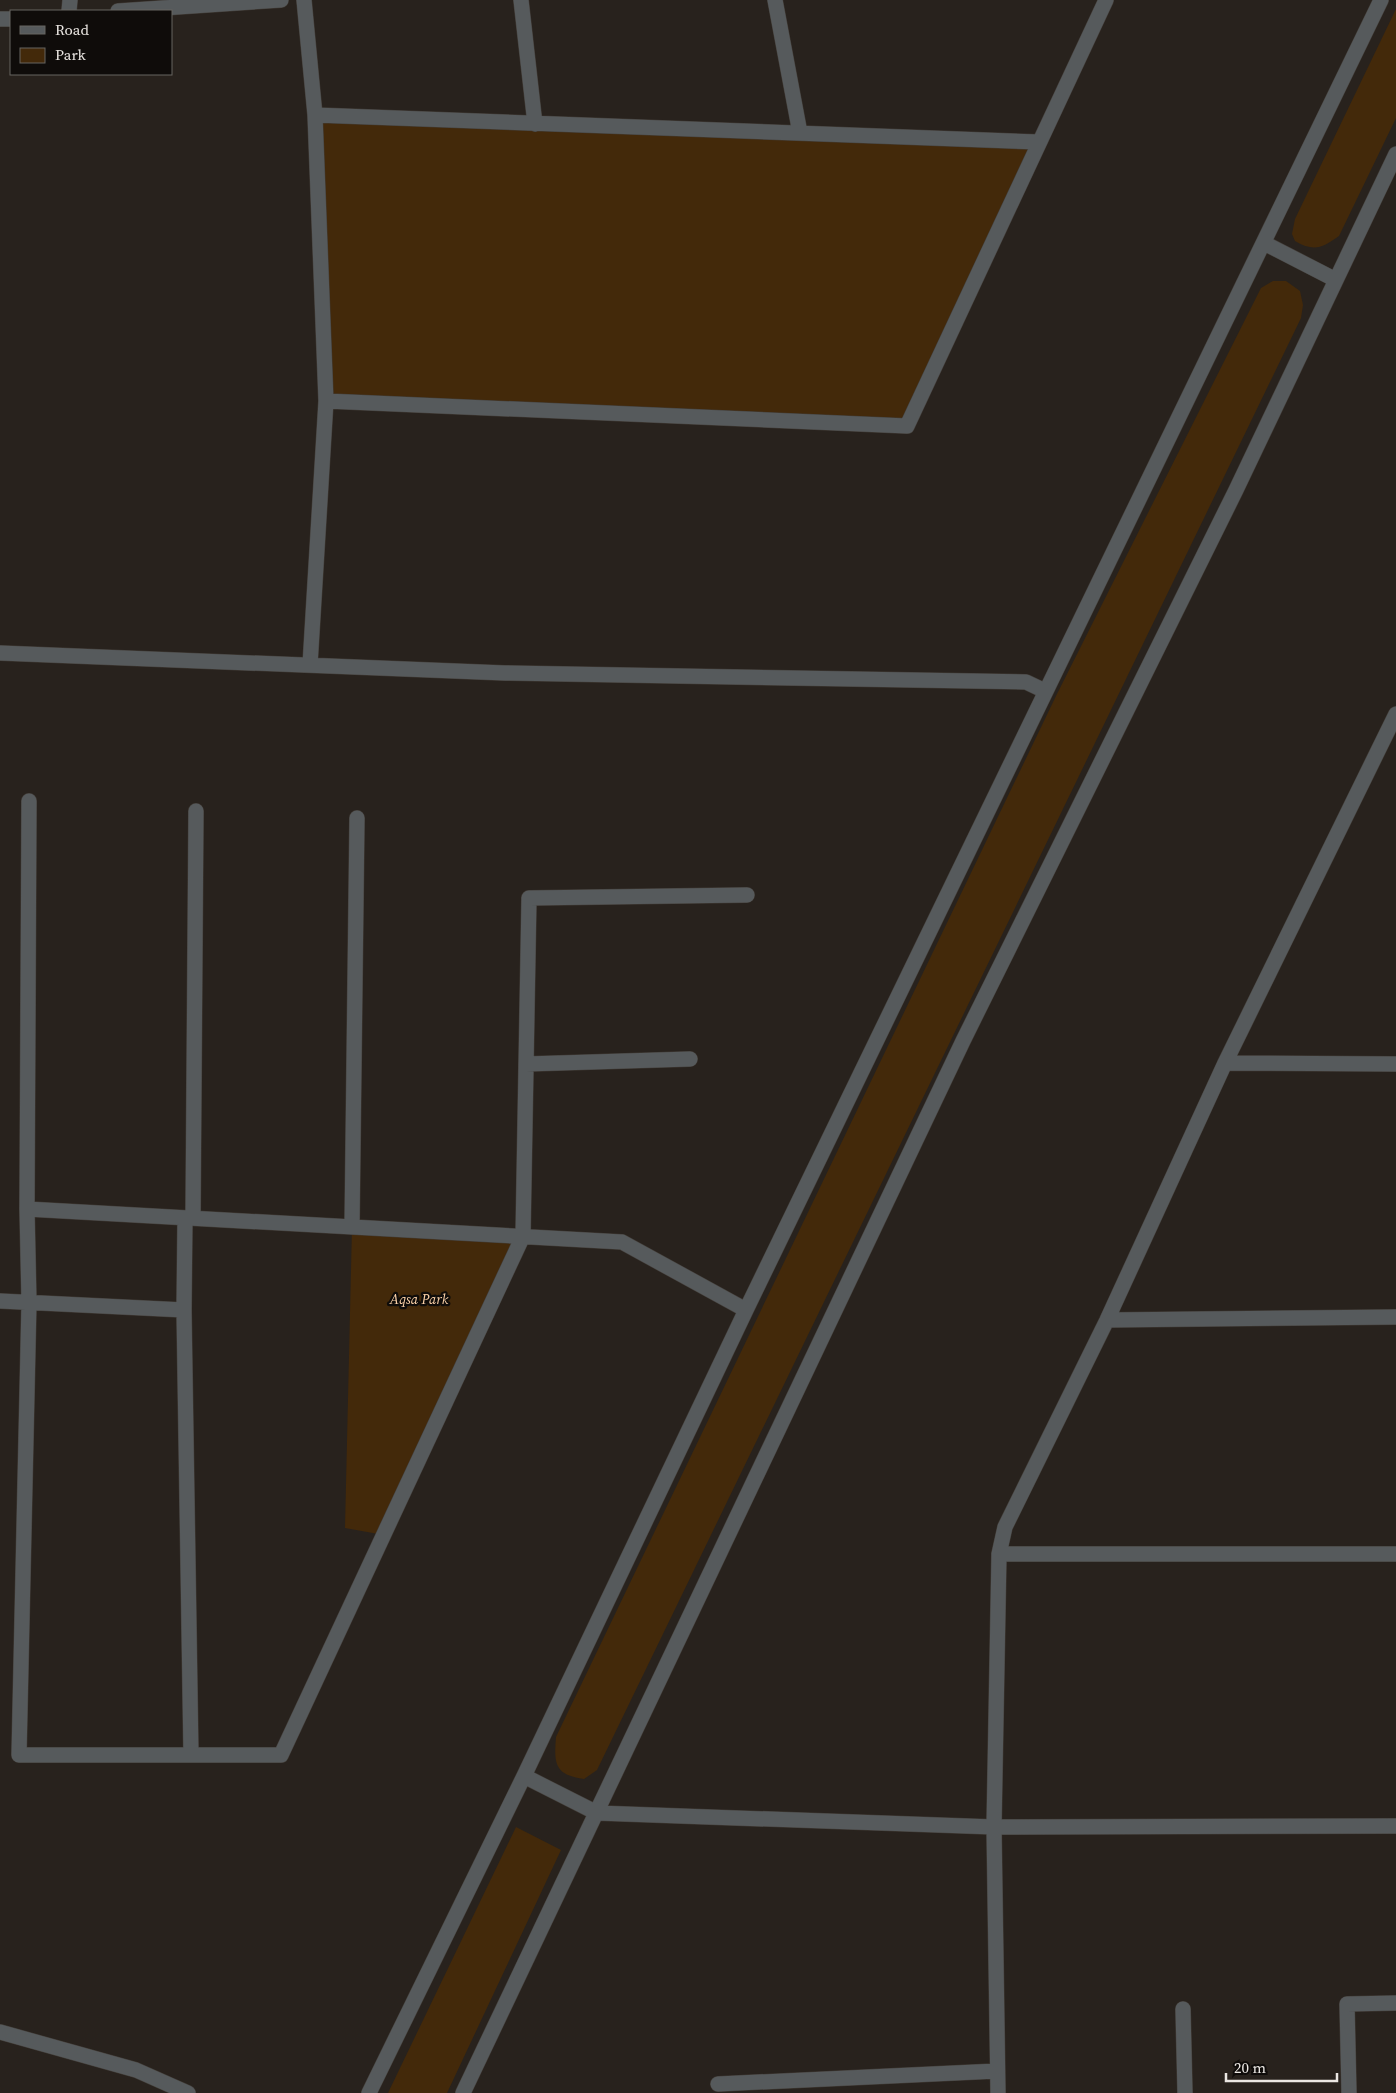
<svg xmlns="http://www.w3.org/2000/svg" width="1396" height="2093" font-family="'Source Serif 4',serif">
	<style>
		.green { fill: #43290a }
		.lines { fill: none; stroke-linecap: round; stroke-linejoin: round }
		.minor-casing { stroke: #433e39; stroke-width: 16 }
		.minor { stroke: #565a5c; stroke-width: 15 }
		.labels { text-anchor: middle; stroke-width: 4.5; stroke-linejoin: round; paint-order: stroke }
		.park-label { font-size: 14px; font-style: italic; fill: #fbd1a8; stroke: #0f0c0a }
	</style>
	<rect width="100%" height="100%" fill="#28221d"/>
	<path class="green" d="M1396 9V118L1339 236C1322 248 1314 252 1295 241L1292 234 1295 219Z
		M315 115 1039 142 907 426 326 401Z
		M1273 281H1286L1300 291 1303 305 1301 318 597 1770 584 1779C554 1775 554 1763 556 1737L1056 696 1261 288Z
		M352 1227 523 1236 384 1535 345 1528Z
		M516 1827 561 1850 447 2093H388Z"/>
	<g class="lines">
		<defs>
			<path id="minor" d="M304 0 315 115 326 401 310 665
				M521 0 535 124
				M775 0 800 133
				M69 11 70 0
				M118 11 281 0
				M0 19H11
				M315 115 1039 142
				M1264 243 1336 280
				M326 401 907 426 1106 0
				M0 653 505 673 1026 682 1045 691
				M1225 1063 1396 1064
				M526 1064 690 1059
				M27 1209 29 801
				M193 1218 196 811
				M352 1227 357 818
				M0 1301 184 1310 185 1218
				M184 1310 191 1755
				M746 1310 622 1242 27 1209 29 1302 19 1755H281L523 1236 529 898 747 895
				M1107 1320 1396 1317
				M999 1554H1396
				M524 1776 597 1813 994 1827 1396 1826
				M1183 2009 1185 2093
				M0 2032 136 2070 188 2093
				M718 2084 997 2071
				M369 2093 524 1776 746 1310 1381 0
				M463 2093 963 1041 1236 490 1396 154
				M998 2093 994 1827 999 1554 1005 1527 1107 1320 1225 1063 1396 714
				M1349 2093 1347 2004 1396 2003"/>
		</defs>
		<use href="#minor" class="minor-casing"/>
		<use href="#minor" class="minor"/>
	</g>
	<g class="labels">
		<g class="park-label">
			<text x="419" y="1304">Aqsa Park</text>
		</g>
	</g>
	<rect x="10" y="10" width="162" height="65" fill="#0f0c0a" stroke="#676461"/>
	<rect x="20" y="26" width="25" height="8" fill="#565a5c" stroke="#676461"/>
	<text x="55" y="35" font-size="15" fill="#ebe7e3">Road</text>
	<rect x="20" y="48" width="25" height="15" fill="#43290a" stroke="#676461"/>
	<text x="55" y="60" font-size="15" fill="#ebe7e3">Park</text>
	<path d="M1226 2073v8h111v-8" fill="none" stroke="#ebe7e3" stroke-width="2.5"/>
	<text x="1234" y="2073" font-size="15" fill="#ebe7e3" stroke="#0f0c0a" stroke-width="4" paint-order="stroke">20 m</text>
</svg>
